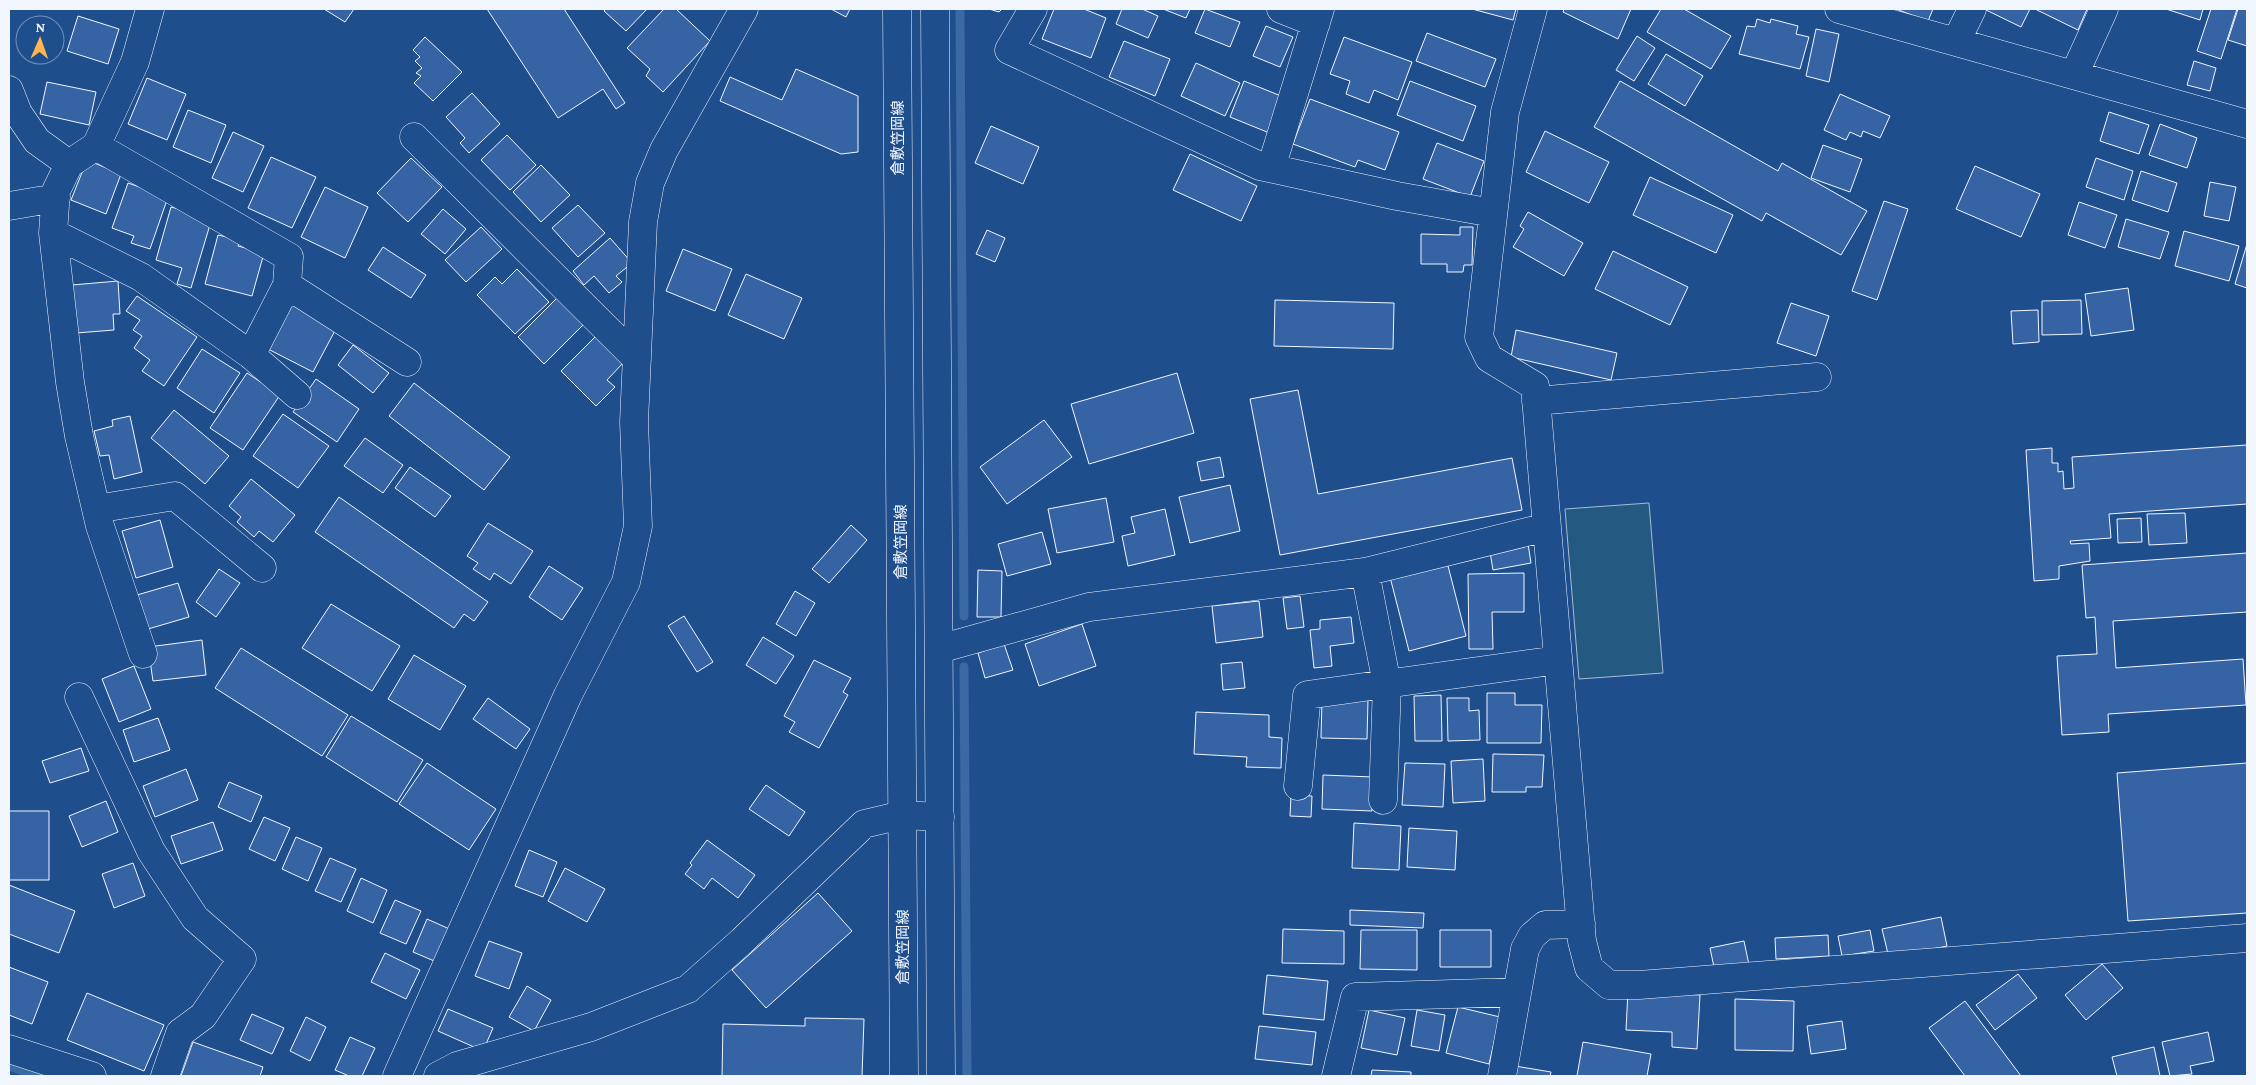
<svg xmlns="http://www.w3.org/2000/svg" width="2256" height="1085" font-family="'Crimson Pro','Noto Sans JP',serif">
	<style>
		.green { fill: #245a82; stroke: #a8bbd7 }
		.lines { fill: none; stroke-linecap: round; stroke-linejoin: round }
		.stream { stroke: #3b69a3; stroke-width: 9 }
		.building { fill: #3563a3; stroke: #f2f6ff }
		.minor-casing { stroke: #f2f6ff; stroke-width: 29 }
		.major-casing { stroke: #f2f6ff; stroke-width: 29 }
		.minor { stroke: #1f4e8c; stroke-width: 28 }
		.major { stroke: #1f4e8c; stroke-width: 28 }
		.labels { text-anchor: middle; stroke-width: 4; stroke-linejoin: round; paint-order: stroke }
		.street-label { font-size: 15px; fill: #f2f6ff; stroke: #1f4e8c }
	</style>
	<rect width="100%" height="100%" fill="#1f4e8c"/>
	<path class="green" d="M1649 503 1663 673 1579 679 1565 509Z"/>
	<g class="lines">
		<path class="stream" d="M960 9 964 616
			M964 667 967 1076
			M9 1066 38 1076"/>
	</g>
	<path class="building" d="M324 9H354L345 22Z
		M487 9H564L625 103 616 109 603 89 558 118Z
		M606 9H647L626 31 604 11Z
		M664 9H676L710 41 663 92 646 76 650 69 627 48Z
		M831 9H850L846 17Z
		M989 9H1002L999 12Z
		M1054 9H1084L1106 18 1091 58 1042 39Z
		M1122 9H1142L1158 16 1148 38 1116 24Z
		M1163 9H1190L1186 18Z
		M1205 9 1240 22 1230 47 1195 33Z
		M1472 9H1516L1513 20Z
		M1564 9H1631L1618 39 1563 12Z
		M1661 9H1684L1731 36 1711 69 1647 32Z
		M1896 9H1933L1928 21Z
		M1984 9H2030L2021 27Z
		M2035 9H2087L2078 30Z
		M2166 9H2203L2200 20Z
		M2211 9H2237L2221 59 2197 51Z
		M2238 9H2247V46L2228 40Z
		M78 16 119 29 108 64 67 51Z
		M1757 19 1770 23 1771 19 1798 26 1796 34 1809 37 1800 69 1739 54 1747 26 1755 27Z
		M1266 26 1293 37 1280 67 1253 56Z
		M1816 29 1839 34 1829 82 1806 76Z
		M1427 33 1496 59 1485 87 1416 61Z
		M1637 36 1655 48 1634 81 1616 70Z
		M425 37 462 72 433 101 414 83 421 76 416 73 422 68 415 61 420 57 413 50Z
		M1344 37 1412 62 1398 100 1374 90 1369 103 1346 94 1350 81 1330 74Z
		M1124 41 1170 59 1155 96 1109 77Z
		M1666 54 1703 76 1685 106 1648 84Z
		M2194 61 2216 68 2210 91 2187 85Z
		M1196 63 1240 83 1225 116 1181 96Z
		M796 69 858 96V152L841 154 720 101 730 77 782 100Z
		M147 78 186 94 167 140 128 124Z
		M1244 81 1286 98 1272 134 1230 117Z
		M1410 81 1476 106 1463 141 1397 115Z
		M1620 81 1778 171 1782 163 1867 211 1841 255 1766 213 1762 221 1594 127Z
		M47 82 96 92 89 125 40 114Z
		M472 93 500 124 469 153 460 143 465 138 446 117Z
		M1840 94 1890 116 1880 138 1863 131 1861 137 1850 132 1846 140 1824 130Z
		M1310 99 1399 132 1385 170 1358 160 1355 167 1293 144Z
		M188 110 226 125 211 163 173 147Z
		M2109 112 2149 125 2139 154 2100 141Z
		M2160 124 2197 138 2187 168 2149 155Z
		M991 126 1039 147 1023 184 975 163Z
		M1545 131 1609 162 1589 203 1526 172Z
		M233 132 264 146 243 192 212 178Z
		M507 135 536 165 510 190 481 160Z
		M1437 143 1484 161 1470 197 1423 179Z
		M1823 145 1862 159 1850 192 1811 178Z
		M1190 154 1257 186 1241 221 1173 190Z
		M271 157 316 177 292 228 248 208Z
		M411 158 442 187 408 222 377 193Z
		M2096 158 2133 171 2124 200 2086 187Z
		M87 160 121 174 106 214 71 200Z
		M541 165 570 195 541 222 513 192Z
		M1975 166 2040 194 2021 237 1956 209Z
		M2141 171 2177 183 2168 212 2132 200Z
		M1650 177 1733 215 1716 253 1633 215Z
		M2210 182 2236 187 2229 221 2204 216Z
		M128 183 168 197 150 249 131 243 134 236 112 228Z
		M325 187 368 207 345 258 301 237Z
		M1884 201 1908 209 1877 300 1852 291Z
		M2079 202 2117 215 2105 248 2068 235Z
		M578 205 605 233 578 257 552 228Z
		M171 207 212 218 191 288 177 284 182 268 156 260Z
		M443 209 466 229 445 254 421 234Z
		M1528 212 1583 243 1564 276 1513 247 1524 229 1520 226Z
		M2126 219 2169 232 2160 259 2118 247Z
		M481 227 502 249 466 282 445 260Z
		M1460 227H1473L1472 265H1464L1463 272H1447V264H1421V234L1460 235Z
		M987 230 1005 238 995 262 976 254Z
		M2184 231 2239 246 2229 281 2175 266Z
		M218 235 240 240 238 246 264 253 252 296 205 284Z
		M610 238 632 263 616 276 622 282 609 293 594 276 584 285 573 271Z
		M2247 244V288L2235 284Z
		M383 247 426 275 411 298 368 270Z
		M683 249 732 269 715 311 666 291Z
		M1613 251 1688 287 1670 325 1595 289Z
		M517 269 549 302 515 334 477 295 495 277 502 284Z
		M746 274 802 298 784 339 728 315Z
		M118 281 120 314H113L114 330 76 333 72 285Z
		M2128 288 2134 330 2091 336 2085 294Z
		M137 296 197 337 164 386 142 371 150 360 134 348 142 336 133 330 140 320 126 311Z
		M557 298 583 325 544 364 518 337Z
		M1275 300 1394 303 1393 349 1274 346Z
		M2081 300 2082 334 2042 335V301Z
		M293 302 338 325 313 372 268 349Z
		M1791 303 1829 316 1816 356 1777 343Z
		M2038 310 2039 342 2013 344 2011 311Z
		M1516 330 1617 353 1611 380 1511 357Z
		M596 336 623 363 607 380 615 387 596 406 561 371Z
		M353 345 389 373 373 393 338 365Z
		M202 349 240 373 214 413 177 388Z
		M247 373 280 395 243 450 210 428Z
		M1177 373 1194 433 1089 464 1071 404Z
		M316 379 359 409 337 442 293 412Z
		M414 383 510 457 484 490 389 416Z
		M1298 390 1318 494 1512 458 1522 510 1280 555 1250 399Z
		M174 410 229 456 205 484 151 438Z
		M283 414 329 446 298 488 253 456Z
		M130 416 142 472 114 479 109 455 100 456 94 431 113 426 112 420Z
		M1044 420 1072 457 1007 504 980 467Z
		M365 438 403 465 383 493 344 466Z
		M2247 445V504L2109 514 2111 538 2070 541 2071 544 2089 543 2090 561 2059 566V579L2034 581 2026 450 2052 448V463H2058V472L2063 471 2064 489 2074 488 2072 457Z
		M1220 457 1224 477 1201 481 1197 462Z
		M410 467 451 496 435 517 395 488Z
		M251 479 295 515 273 542 259 531 254 537 237 522 241 517 229 506Z
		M1230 485 1240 531 1190 543 1179 497Z
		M339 497 488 602 474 621 464 614 454 628 315 532Z
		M1106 498 1114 542 1057 553 1048 509Z
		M1165 509 1175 555 1128 566 1122 536 1135 533 1131 517Z
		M2185 513 2187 543 2149 545 2147 514Z
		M2141 518 2142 542 2118 543 2117 519Z
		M160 520 173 567 136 578 122 531Z
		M488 523 533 551 511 584 494 573 490 580 473 569 478 563 467 556Z
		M851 525 867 540 829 583 812 569Z
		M1042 532 1051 564 1007 576 998 544Z
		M1528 544 1531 563 1493 570 1490 552Z
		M2247 553V612L2113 621 2116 668 2243 659 2246 705 2108 714 2109 732 2062 735 2057 656 2097 654 2095 617 2086 618 2082 565Z
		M1447 562 1466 636 1409 651 1390 577Z
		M549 566 583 588 562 620 529 597Z
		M219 569 240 583 216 617 196 602Z
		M978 570 1002 571 1001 617H977Z
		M1524 573V612H1492L1493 649H1469L1468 574Z
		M178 583 189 617 148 629 137 595Z
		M795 591 815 603 796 636 776 624Z
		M1300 596 1304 627 1287 629 1283 598Z
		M1259 601 1263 637 1216 643 1212 606Z
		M331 604 400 646 372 691 302 648Z
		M684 616 713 662 697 672 668 626Z
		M1351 617 1354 643 1330 646 1332 666 1314 668 1310 630 1320 629V620Z
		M1082 624 1096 666 1039 686 1025 644Z
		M763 637 794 656 776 684 746 665Z
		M202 640 206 675 153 681 148 647Z
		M1004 644 1013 670 985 678 978 653Z
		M241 648 348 715 322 756 215 688Z
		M414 655 466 686 440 730 388 699Z
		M814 660 851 678 843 692 848 695 819 748 789 732 795 722 784 716Z
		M1242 662 1245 688 1223 690 1221 664Z
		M134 666 151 709 119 722 102 679Z
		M1487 693H1515V705H1542L1541 743H1487Z
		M1441 695 1442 741H1415L1414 696Z
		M488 698 530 729 516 749 473 719Z
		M1447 698H1469V711L1479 710 1480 740 1448 741Z
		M1322 699 1368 700 1367 739 1321 738Z
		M1196 712 1269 715V737L1282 738 1281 768 1246 767 1247 757 1194 754Z
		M351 716 423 760 397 802 326 757Z
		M158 718 170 750 134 762 123 730Z
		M81 748 89 771 50 783 42 761Z
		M1493 754 1544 755 1542 787H1526V792H1492Z
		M1483 759 1485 801 1453 803 1451 761Z
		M427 763 496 809 469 850 399 804Z
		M1405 763 1445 764 1443 807 1402 805Z
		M2247 763V913L2128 921 2117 773Z
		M186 769 198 800 155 817 143 786Z
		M1323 775 1373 777 1372 811 1322 809Z
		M229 782 262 796 251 822 218 807Z
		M766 785 805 812 789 836 749 809Z
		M1291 795 1312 796 1311 817 1290 816Z
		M106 801 118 832 82 847 69 816Z
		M9 811H49V880H9Z
		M264 817 290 828 275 861 249 849Z
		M213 822 223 850 181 864 171 836Z
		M1354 823 1401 826 1399 870 1352 868Z
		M1409 828 1457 831 1455 870 1407 867Z
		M296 837 322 848 308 881 282 869Z
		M707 840 755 875 738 898 712 878 704 889 685 874 692 865 690 863Z
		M529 850 557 862 543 897 515 886Z
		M330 858 356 869 341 902 315 891Z
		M133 863 145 896 114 908 102 874Z
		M565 868 605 889 587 922 548 901Z
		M361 878 387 890 373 923 347 911Z
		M9 885 75 911 59 953 9 934Z
		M818 893 852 931 766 1008 732 970Z
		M395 900 421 911 406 944 380 933Z
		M1350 910 1424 913 1423 928 1350 925Z
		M1941 917 1947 946 1889 958 1882 929Z
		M427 919 454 931 439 963 413 952Z
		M1283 929 1344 931V964L1282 963Z
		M1361 930H1417V970L1360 969Z
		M1440 930H1491V967H1440Z
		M1870 930 1874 951 1842 956 1838 936Z
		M1828 935 1829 956 1776 959 1775 938Z
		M489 941 522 953 509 989 475 976Z
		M1744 941 1749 965 1715 972 1710 948Z
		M385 953 420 970 406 999 371 982Z
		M2102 964 2123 988 2086 1020 2065 995Z
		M9 967 48 982 32 1024 9 1015Z
		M2018 974 2037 998 1995 1030 1976 1005Z
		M1267 975 1328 981 1324 1020 1263 1014Z
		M527 986 551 1000 534 1031 509 1017Z
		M1628 991 1700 995 1697 1049 1672 1047V1032L1626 1030Z
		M87 993 164 1025 144 1071 67 1040Z
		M1735 999 1794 1001 1793 1051 1735 1050Z
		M1965 1001 2021 1076H1965L1929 1028Z
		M1458 1007 1500 1017 1489 1064 1446 1053Z
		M448 1009 493 1028 483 1051 438 1031Z
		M1369 1010 1405 1018 1397 1055 1361 1048Z
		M1417 1010 1445 1015 1439 1051 1411 1046Z
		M252 1014 284 1028 272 1054 240 1040Z
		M306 1017 326 1027 310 1061 290 1051Z
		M805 1018 864 1019 862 1076H722L723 1024 805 1026Z
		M1842 1021 1846 1049 1811 1054 1807 1026Z
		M1259 1026 1316 1032 1312 1065 1255 1059Z
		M2208 1032 2214 1061 2190 1066 2192 1074 2170 1076 2162 1042Z
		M350 1037 375 1048 362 1076H349L335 1070Z
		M193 1042 263 1067 260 1076H181Z
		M1583 1042 1651 1054 1647 1076H1577Z
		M2154 1047 2160 1076H2117L2112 1057Z
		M1515 1066 1551 1072 1550 1076H1513Z
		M1372 1070 1411 1072V1076H1371Z"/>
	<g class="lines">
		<defs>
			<path id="minor" d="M1033 9 1009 50 1260 166 1397 196 1493 213
				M1281 9 1316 23
				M1533 9 1505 112 1479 337 1489 358 1535 386 1582 941 1589 968 1609 985H1639L2247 938
				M1839 9 2247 124
				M1956 42 1972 9
				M2074 75 2104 9
				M9 90 18 113 37 141 69 164
				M414 137 637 359
				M96 146 135 62 150 9
				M1271 168 1320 9
				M9 206 56 198
				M53 233 141 277 251 355 297 395
				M287 285 407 362
				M1536 401 1817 377
				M96 509 175 496 262 568
				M1365 572 1387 684 1383 800
				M939 649 1089 607 1365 572 1547 527
				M143 654 100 526 79 436 70 382 53 233 56 191 69 164 96 146 289 257 287 285 251 355
				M79 697 151 851 195 918 242 959 203 1016 180 1033 165 1076
				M1298 786 1307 695 1558 660
				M9 1049 92 1076
				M397 1076 568 695 626 582 638 526 634 422 643 222 650 183 664 150 744 9
				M438 1076 457 1066 591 1027 688 989 742 941 864 824 902 815 940 817
				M1336 1076 1355 997 1517 992
				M1502 1076 1525 949 1532 936 1545 925 1581 924"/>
			<path id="major" d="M897 9 904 1076
				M935 9 941 1076"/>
		</defs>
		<use href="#minor" class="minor-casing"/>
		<use href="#major" class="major-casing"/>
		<use href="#minor" class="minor"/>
		<use href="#major" class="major"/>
	</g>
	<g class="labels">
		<g class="street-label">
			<text transform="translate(898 138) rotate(-90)" y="5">倉敷笠岡線</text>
			<text transform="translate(901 542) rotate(-90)" y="5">倉敷笠岡線</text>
			<text transform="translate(903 947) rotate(-90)" y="5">倉敷笠岡線</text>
		</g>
	</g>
	<rect width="2256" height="1085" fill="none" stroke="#f2f6ff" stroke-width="20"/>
	<g transform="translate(40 40) rotate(2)"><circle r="24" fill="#1f4e8c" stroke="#7391ba"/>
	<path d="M0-4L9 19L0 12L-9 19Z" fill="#ffb74d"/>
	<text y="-8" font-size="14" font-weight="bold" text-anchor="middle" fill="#f2f6ff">N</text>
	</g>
</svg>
